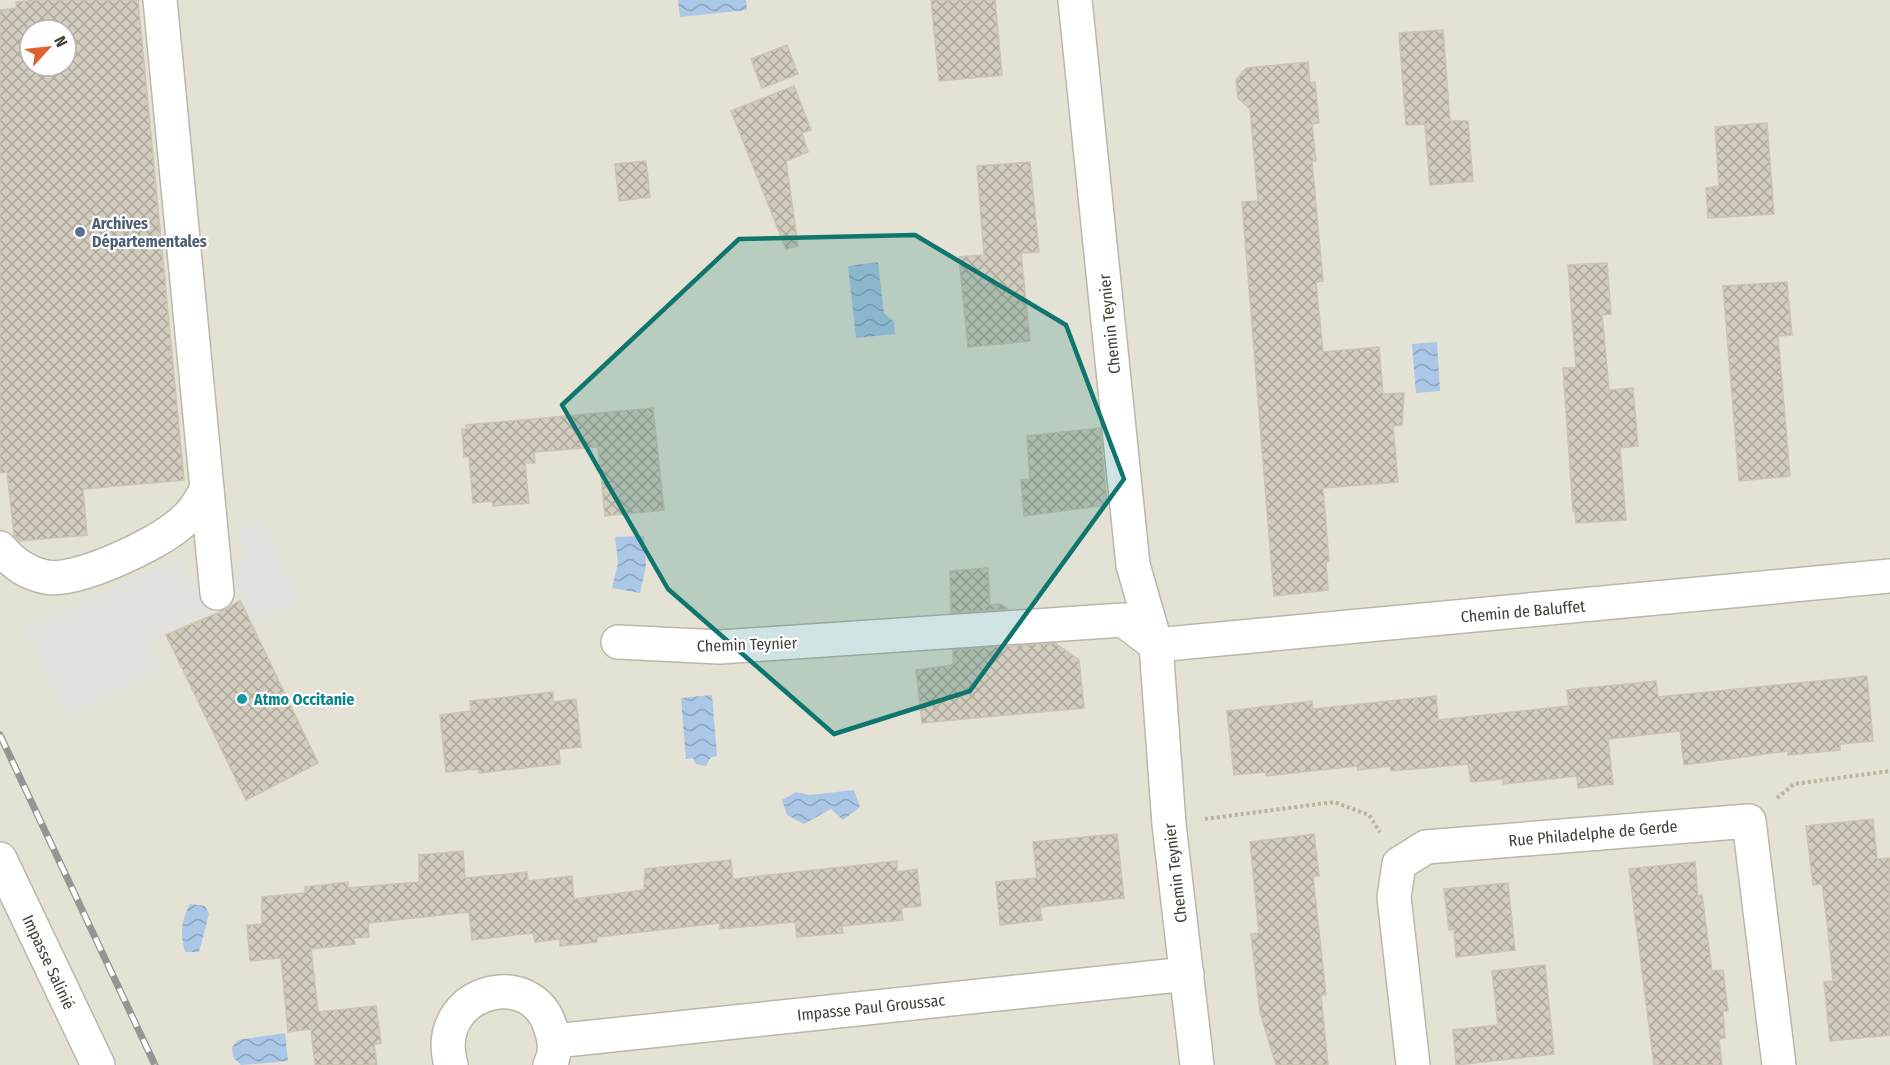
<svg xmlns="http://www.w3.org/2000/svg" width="1890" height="1065" font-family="'Fira Sans Condensed',sans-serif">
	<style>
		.residential { fill: #e4e1d5; fill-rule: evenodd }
		.parking { fill: #e3e1de }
		.water { fill: url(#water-waves) }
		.building { fill: url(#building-cross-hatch); stroke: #cbc4b2; stroke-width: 1.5; fill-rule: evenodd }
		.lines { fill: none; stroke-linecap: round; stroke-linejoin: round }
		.minor-casing { stroke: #bbb7aa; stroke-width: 36 }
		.path { stroke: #bbb49d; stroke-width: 4; stroke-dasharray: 3 3; stroke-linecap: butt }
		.minor { stroke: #fff; stroke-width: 33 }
		.rail-casing { stroke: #959595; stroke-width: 7 }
		.rail { stroke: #fff; stroke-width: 4.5; stroke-dasharray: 14; stroke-linecap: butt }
		.marked { fill: #0f766e; fill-opacity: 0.2; stroke: #0f766e; stroke-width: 4.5; stroke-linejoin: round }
		.service-dot { fill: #5c6f8a; stroke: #fff; stroke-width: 2 }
		.culture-dot { fill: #0f9aa8; stroke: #fff; stroke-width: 2 }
		.labels { text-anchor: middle; stroke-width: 4.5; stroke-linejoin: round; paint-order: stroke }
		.service-label { font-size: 16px; font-weight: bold; fill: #4e5e75; stroke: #fff; text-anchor: start }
		.street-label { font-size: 16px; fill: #434037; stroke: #fff }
		.culture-label { font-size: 16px; font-weight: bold; fill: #0d838f; stroke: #fff; text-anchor: start }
	</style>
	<defs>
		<pattern id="water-waves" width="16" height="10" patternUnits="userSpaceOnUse" patternTransform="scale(1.5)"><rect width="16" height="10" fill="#aac7e7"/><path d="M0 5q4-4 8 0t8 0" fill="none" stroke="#8ca3bc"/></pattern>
		<pattern id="building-cross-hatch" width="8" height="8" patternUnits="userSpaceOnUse" patternTransform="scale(1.5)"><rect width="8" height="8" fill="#d1ccbd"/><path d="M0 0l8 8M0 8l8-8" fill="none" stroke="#aba79a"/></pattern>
	</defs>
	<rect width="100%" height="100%" fill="#f1efe7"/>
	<path class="residential" d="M0 0H1890V1065H0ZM30 30H66V66H30Z"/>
	<path class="parking" d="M262 517 302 601 251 626 239 600 150 642 164 673 66 718 25 629 179 557 191 582 247 556 235 530Z"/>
	<path class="water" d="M678 0H746L747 10 680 17Z
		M878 262 884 313 894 322 895 334 856 338 848 266Z
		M1437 342 1440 391 1416 393 1412 344Z
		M644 536 646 565 640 593 612 588 618 563 615 537Z
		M712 695 717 756 711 757 706 766 696 764 693 758 686 759 681 698Z
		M854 790 860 807 843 820 831 809 804 824 787 815 782 800 796 792 810 795Z
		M190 904 205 906 209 914 199 952H185C180 934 181 921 190 904Z
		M285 1033 288 1061 241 1065 233 1057 232 1047 238 1040Z"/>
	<path class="building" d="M38 0H138L184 480 83 489 87 535 19 541 14 535 7 472 0 473V10L17 8 16 2ZM30 30H66V66H30Z
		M931 0H995L1002 75 939 81Z
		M1443 30 1450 121H1468L1473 181 1430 185 1425 124 1406 125 1399 33Z
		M787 45 798 74 762 88 751 59Z
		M1308 62 1310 83 1315 82 1319 123 1312 124 1316 161H1312L1323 281 1316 282 1323 352 1379 347 1383 394 1404 393 1402 425 1393 426 1398 482 1323 488 1329 561 1326 562 1328 590 1274 596 1242 202 1258 201 1250 109 1238 98 1236 80 1246 68Z
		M794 86 811 130 802 133 808 152 786 161 798 246 786 249 731 111Z
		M1767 123 1774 214 1708 218 1706 188 1719 186 1715 127Z
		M646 161 650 197 619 201 615 164Z
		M1030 162 1039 252 1021 253 1030 341 968 347 959 257 984 255 977 166Z
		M1607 263 1611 314 1602 315 1609 390 1633 388 1638 446 1620 448 1626 520 1576 523 1575 511H1573L1563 368H1576L1568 265Z
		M1787 282 1792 335 1778 336 1790 476 1739 481 1723 286Z
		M653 408 664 510 605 516 598 447 534 452 535 463H525L529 503 493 506 492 501 473 503 469 457H464L462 429H467L466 425Z
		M1100 428 1107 505 1024 516 1021 480 1030 479 1027 436Z
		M988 568 990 605 1001 604 1007 609 951 613 950 571Z
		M240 600 318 763 246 800 166 635 227 609Z
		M1055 643 1079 660 1084 708 922 723 916 670 953 665V650Z
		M1867 676 1873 741 1840 744V750L1788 755V751L1684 765 1680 731 1608 739 1613 784 1578 788 1577 776 1503 784V779L1471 782 1468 764 1391 771 1390 766 1358 770 1357 766 1266 776V772L1234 775 1227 711 1312 701 1313 709 1436 696 1438 720 1569 706 1567 690 1656 681 1658 697Z
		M553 692V702L576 699 581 747 559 749 560 764 479 773 478 769 446 772 440 715 471 711 470 701Z
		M1873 819 1877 859 1890 858V1035L1830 1041 1824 982 1833 981 1828 930 1822 884 1813 885 1806 826Z
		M1117 834 1124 898 1040 907 1042 920 1000 925 996 882 1037 878 1033 842Z
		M1314 834 1319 876H1313L1326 995H1321L1328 1065H1276L1260 1012 1251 934 1259 933 1250 842Z
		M463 851 465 878 527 872 528 881 572 876 574 899 644 890 645 869 731 860 733 879 897 861V872L917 869 921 906 901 908 903 920 842 926 843 933 797 937 795 922 720 929V923L597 937V942L560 946V939L535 942 533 933 472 940 469 912 368 923 369 937 354 938 355 944 311 949 318 1012 376 1006 381 1043 374 1044 377 1065H315L311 1029 288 1032 281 958 250 961 247 925 262 924V897L305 893V887L348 882V888L419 882V855Z
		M1695 862 1698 896 1702 895 1712 971 1723 970 1728 1011H1723L1725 1038 1719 1039 1722 1065H1654L1629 869Z
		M1508 883 1515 950 1456 957 1454 929 1449 930 1444 889Z
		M1545 965 1554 1054 1456 1065 1453 1030 1498 1025 1492 971Z"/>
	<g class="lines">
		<defs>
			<path id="minor" d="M160 0 217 593
				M1075 0 1133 565 1156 645 1169 824 1197 1065
				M0 548C13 563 26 573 46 577 76 583 156 545 180 524 193 514 200 502 207 488
				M618 642 720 647 1123 620 1156 645
				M1156 645 1890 576
				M0 859 98 1065
				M555 1041 1187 974
				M451 1065C430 991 533 963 551 1029 555 1040 556 1054 550 1065
				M1413 1065 1394 897 1399 864 1426 847 1749 821 1779 1065"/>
		</defs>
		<use href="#minor" class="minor-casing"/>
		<path class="path" d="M1777 798 1794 784 1890 771
			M1205 819 1334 802 1369 815 1380 832"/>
		<use href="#minor" class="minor"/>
		<defs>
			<path id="rail" d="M0 735 155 1065"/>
		</defs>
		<use href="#rail" class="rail-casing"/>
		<use href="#rail" class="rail"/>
	</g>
	<path class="marked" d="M915 235 1066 325 1124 479 970 691 834 734 668 589 562 405 739 239Z"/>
	<circle class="service-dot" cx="80" cy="232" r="6"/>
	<circle class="culture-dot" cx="242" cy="699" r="6"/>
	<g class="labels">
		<g class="service-label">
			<text x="92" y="229">Archives<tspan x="92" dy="18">Départementales</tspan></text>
		</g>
		<g class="street-label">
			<text transform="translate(1109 324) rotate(-96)" y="6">Chemin Teynier</text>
			<text transform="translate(1523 611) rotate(-5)" y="6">Chemin de Baluffet</text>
			<text transform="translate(747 644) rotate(-2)" y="6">Chemin Teynier</text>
			<text transform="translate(1593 833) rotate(-5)" y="6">Rue Philadelphe de Gerde</text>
			<text transform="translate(1175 873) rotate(-97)" y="6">Chemin Teynier</text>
			<text transform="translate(49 962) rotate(65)" y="6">Impasse Salinié</text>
			<text transform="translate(871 1007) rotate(-6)" y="6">Impasse Paul Groussac</text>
		</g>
		<g class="culture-label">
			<text x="254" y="705">Atmo Occitanie</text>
		</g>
	</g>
	<g transform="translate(48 48) rotate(63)"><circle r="28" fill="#ffffff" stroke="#b4b3af" stroke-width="1.5"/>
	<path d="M0-4.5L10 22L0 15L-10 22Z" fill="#df5f30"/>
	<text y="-9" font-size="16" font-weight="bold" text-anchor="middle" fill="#434037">N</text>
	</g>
</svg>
